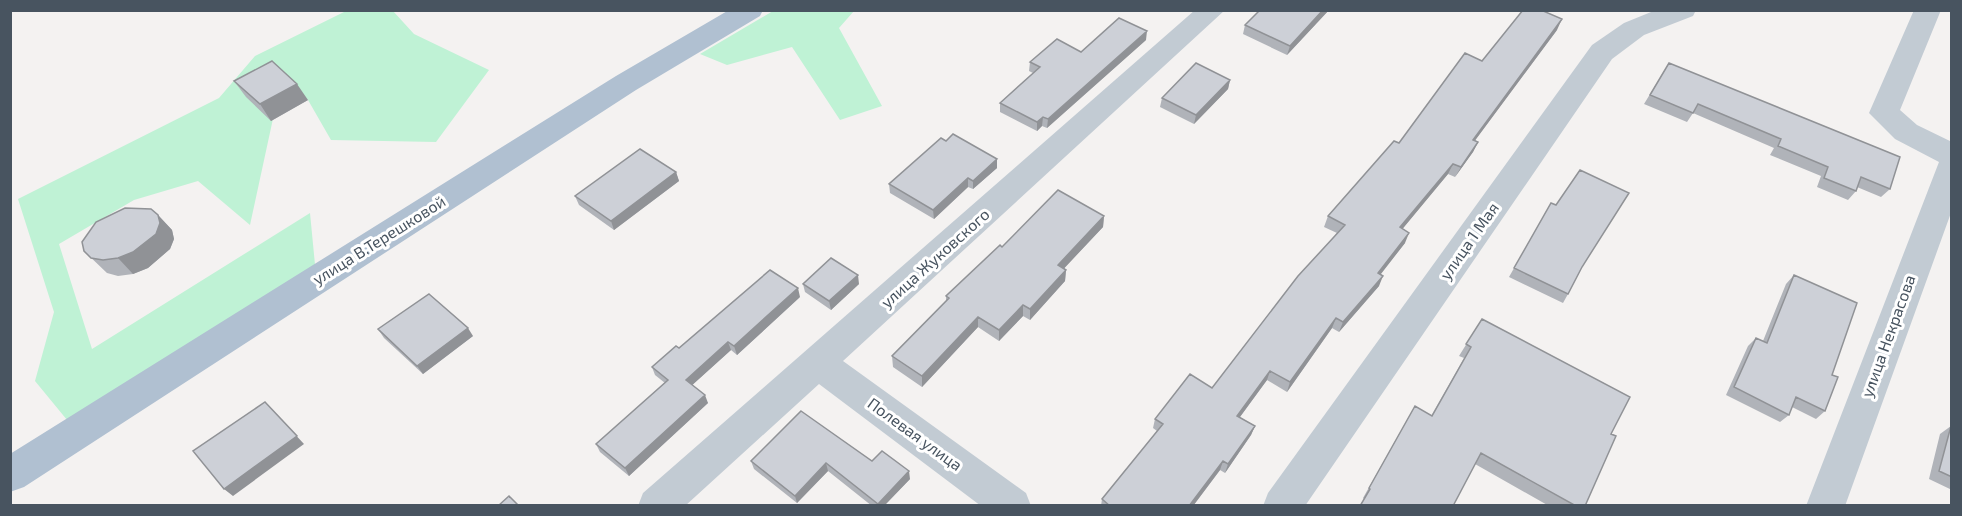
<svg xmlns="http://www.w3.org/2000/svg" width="1962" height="516" font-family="'Exo 2',sans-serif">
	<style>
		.green { fill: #bff2d5 }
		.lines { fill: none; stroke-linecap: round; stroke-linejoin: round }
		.minor { fill: #c2cbd3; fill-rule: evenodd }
		.major { fill: #b0c0d1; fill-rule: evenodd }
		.wall { fill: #b0b3b9 }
		.shaded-wall { fill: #909296 }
		.building { fill: #cdd0d7; stroke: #909296; stroke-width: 1.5 }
		.labels { text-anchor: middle; stroke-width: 6; stroke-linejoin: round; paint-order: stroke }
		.street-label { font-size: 16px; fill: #485460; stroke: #fff }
	</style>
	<rect width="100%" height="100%" fill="#f4f2f1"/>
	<path class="green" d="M346 11H393L414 34 489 70 436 142 331 140 308 100 282 77 250 225 198 181 134 200 59 244 92 349 310 213 316 275 72 426 35 381 54 312 18 199 219 98 255 56Z
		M773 11H854L839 28 882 106 840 120 792 47 727 65 700 54Z"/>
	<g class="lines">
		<path class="minor" d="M1195 10H1225L843 361 1026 493 1031 506H981L819 384 685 506H638L643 493Z
			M1656 10H1696L1693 16 1644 35 1612 59 1305 506H1263L1268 493 1592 45 1624 23Z
			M1914 10H1941L1900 110 1917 125 1952 142V210L1845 506H1806L1939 162 1895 139 1869 113Z"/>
		<path class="major" d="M729 10H763L760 16 636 90 24 487 10 492V454L616 76Z"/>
	</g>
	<path class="wall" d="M1260 10H1329L1287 55 1243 34 1245 25Z
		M1557 30 1475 140 1478 142 1473 152 1455 177 1448 174 1402 229 1405 243 1380 274 1379 286 1339 332 1332 328 1287 392 1267 380 1240 417 1255 426 1251 435 1225 473 1220 470 1193 506H1101L1102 499 1157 431 1153 428 1155 419 1212 388 1337 233 1324 227 1328 216 1399 143 1482 61Z
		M1146 40 1047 128 1042 126 1037 131 1000 112V103L1033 73 1029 71 1030 62Z
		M1669 63 1890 189 1881 197 1857 187 1856 191 1848 200 1817 187 1821 176 1770 155 1774 148 1693 113 1687 122 1644 104Z
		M1230 80 1228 89 1194 124 1160 107 1162 98Z
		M234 81 308 100 271 121 246 97Z
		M946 141 997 159V168L973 189 968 187 934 219 890 193 889 184Z
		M676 172 679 181 614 230 579 205 575 196Z
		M1551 203 1582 267 1568 294 1563 303 1509 277Z
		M158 215 172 230 174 239 170 249 148 268 133 274 118 276 107 273 84 251Z
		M1104 216 1103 227 1064 268 1066 270 1065 281 1030 320 1023 316 999 341 978 327 922 387 893 367 892 356 946 301V296L1002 247Z
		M1794 275 1832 375 1825 411 1816 419 1792 407 1789 415 1780 422 1726 395 1748 346 1756 338 1763 341 1786 284Z
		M803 284H859L831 310 805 292Z
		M800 297 737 355 731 350 692 385 708 403 629 476 600 452 596 444 665 383 655 375 652 367 679 348Z
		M1482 319 1611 434 1585 506H1549L1475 464 1364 499 1363 498 1415 406 1431 416 1464 358 1459 356Z
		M378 329 473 336 423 374 384 338Z
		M1952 424V490L1929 479 1940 434 1951 426Z
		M751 461H872L910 479 884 506H872L828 471 797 503 754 469Z"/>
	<path class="shaded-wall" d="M1323 10H1329L1287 55 1290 46Z
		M1562 19 1557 30 1468 150 1473 140Z
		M1147 31 1146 40 1047 128 1048 119Z
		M1230 80 1228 89 1194 124 1196 115Z
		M297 84 308 100 271 121 260 104Z
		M1043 117 1042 126 1037 131V122Z
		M1478 142 1473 152 1455 177 1461 167Z
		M997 159V168L973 189V181Z
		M1453 164 1448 174 1395 238 1400 227Z
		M676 172 679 181 614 230 611 221Z
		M968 178V187L934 219 933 210Z
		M158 215 172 230 174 239 170 249 148 268 133 274 118 258Z
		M1104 216 1103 227 1057 276 1058 265Z
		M1409 233 1405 243 1374 283 1378 273Z
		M1066 270 1065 281 1030 320V309Z
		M858 275 859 284 831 310 829 301Z
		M1383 276 1379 286 1339 332 1343 322Z
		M798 288 800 297 737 355 734 346Z
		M1023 305V316L999 341V330Z
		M978 317V327L922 387V376Z
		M1336 318 1332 328 1287 392 1290 382Z
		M468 328 473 336 423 374 417 366Z
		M728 342 731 350 689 388 686 380Z
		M1270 371 1267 380 1234 425 1237 416Z
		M705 395 708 403 629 476 625 468Z
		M265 402 304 444 233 496 224 489Z
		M1255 426 1251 435 1225 473 1228 464Z
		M1223 461 1220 470 1193 506H1189Z
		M826 463 828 471 797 503 795 496Z
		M909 471 910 479 884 506H878V504Z"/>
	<path class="building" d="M1260 10H1323L1290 46 1245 25Z
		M1523 10H1541L1562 19 1473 140 1478 142 1461 167 1453 164 1400 227 1409 233 1378 273 1383 276 1343 322 1336 318 1290 382 1270 371 1237 416 1255 426 1228 464 1223 461 1189 506H1110L1102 499 1163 424 1155 419 1190 374 1212 388 1298 276 1345 225 1328 216 1394 141 1399 143 1465 53 1482 61Z
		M1119 18 1147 31 1048 119 1043 117 1037 122 1000 103 1040 67 1030 62 1057 39 1081 52Z
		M272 61 297 84 260 104 234 81Z
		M1196 63 1230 80 1196 115 1162 98Z
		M1669 63 1900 157 1890 189 1861 177 1856 191 1824 178 1828 167 1778 146 1781 139 1698 104 1693 113 1650 95Z
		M953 134 997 159 973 181 968 178 933 210 889 184 941 138 946 141Z
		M640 149 676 172 611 221 575 196Z
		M1580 170 1629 193 1582 267 1568 294 1514 268 1551 203 1556 205Z
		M1058 190 1104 216 1058 265 1066 270 1030 309 1023 305 999 330 978 317 922 376 892 356 949 298 946 296 1000 245 1002 247Z
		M125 208 151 209 158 215 160 223 156 234 133 252 118 258 103 260 91 258 84 251 82 242 96 222Z
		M831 258 858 275 829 301 803 284Z
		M770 270 798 288 734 346 728 342 686 380 705 395 625 468 596 444 668 380 652 367 676 346 679 348Z
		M1794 275 1857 303 1832 375 1838 377 1825 411 1796 397 1789 415 1734 387 1756 338 1767 343Z
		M429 294 468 328 417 366 378 329Z
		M1482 319 1630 397 1611 434 1616 436 1585 506H1576L1481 453 1453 506H1360L1370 489 1369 488 1415 406 1432 416 1471 347 1466 344Z
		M265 402 297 436 224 489 193 451Z
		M801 411 872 461 882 451 909 471 878 504 826 463 795 496 751 461Z
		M1951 426H1952V477L1939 471Z
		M509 496 519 506H498Z"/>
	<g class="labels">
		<g class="street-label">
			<text transform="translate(379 240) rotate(-32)" y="6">улица В.Терешковой</text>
			<text transform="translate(1469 241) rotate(-55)" y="6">улица 1 Мая</text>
			<text transform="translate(935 258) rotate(-42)" y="6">улица Жуковского</text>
			<text transform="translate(1888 336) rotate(-70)" y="6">улица Некрасова</text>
			<text transform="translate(915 434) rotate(36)" y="6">Полевая улица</text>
		</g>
	</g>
	<rect width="1962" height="516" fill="none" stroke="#485460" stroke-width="24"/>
</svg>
